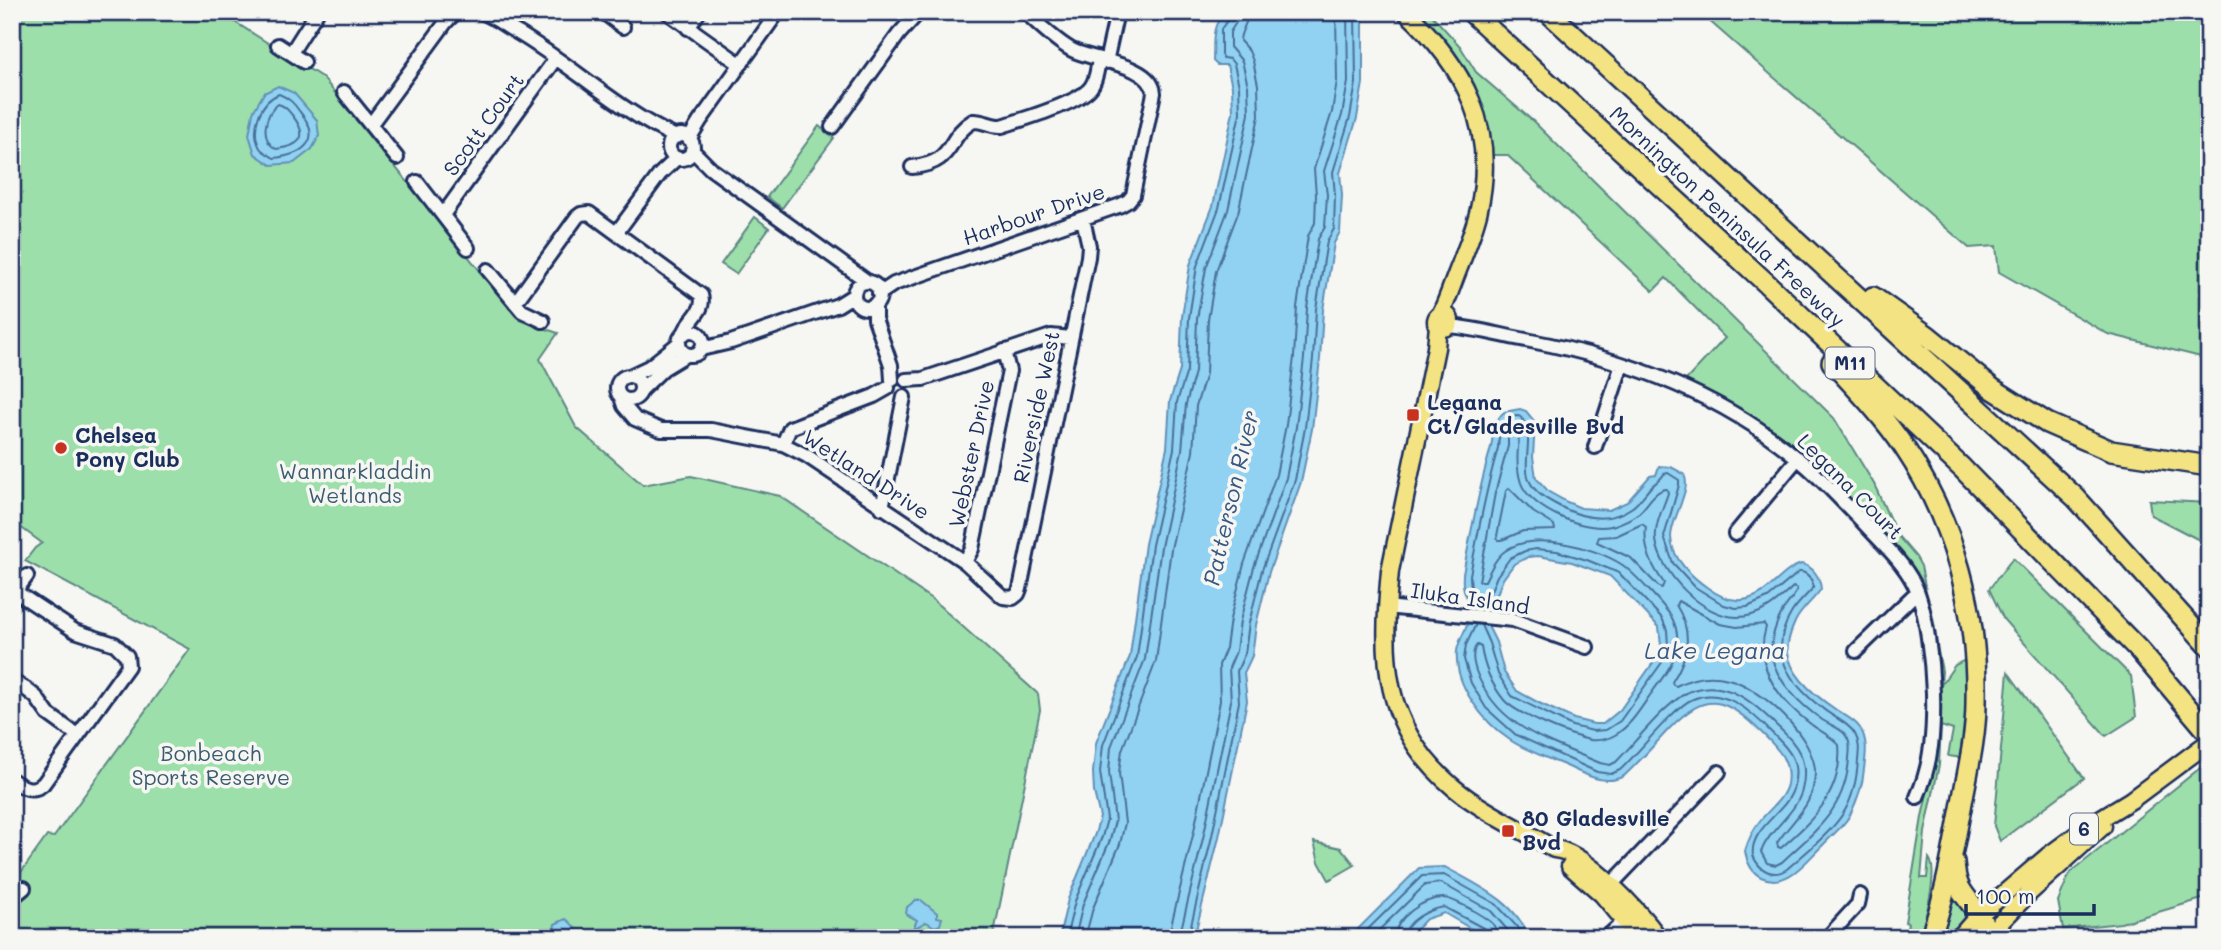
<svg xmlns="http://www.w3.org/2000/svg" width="2221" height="950" font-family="Mali,sans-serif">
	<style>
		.green { fill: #9ddfaa; stroke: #5c8784; stroke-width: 2 }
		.water { fill: #91d1f2; stroke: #6290b7; stroke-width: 2; fill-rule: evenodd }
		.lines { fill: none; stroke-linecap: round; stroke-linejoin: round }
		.shore { stroke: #4a7099; stroke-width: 2 }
		.minor-casing { stroke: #1b2f5e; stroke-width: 18 }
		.major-casing { stroke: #1b2f5e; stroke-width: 21 }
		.highway-casing { stroke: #1b2f5e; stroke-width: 24 }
		.minor { stroke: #f6f6f2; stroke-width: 12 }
		.major { stroke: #f4e382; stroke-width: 16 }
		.highway { stroke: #f4e382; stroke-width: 19 }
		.poi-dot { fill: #c8321e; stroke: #f6f6f2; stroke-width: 2.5 }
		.labels { text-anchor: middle; stroke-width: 7; stroke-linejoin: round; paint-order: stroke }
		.shield { fill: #f6f6f2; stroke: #5d6b8a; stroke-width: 2 }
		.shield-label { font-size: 19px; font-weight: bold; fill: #1b2f5e }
		.street-label { font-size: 21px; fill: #1b2f5e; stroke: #f6f6f2 }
		.poi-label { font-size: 21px; font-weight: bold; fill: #1b2f5e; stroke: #f6f6f2; text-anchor: start }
		.park-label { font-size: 21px; fill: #3c5b71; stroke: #f6f6f2 }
		.water-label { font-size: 23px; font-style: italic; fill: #385883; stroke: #f6f6f2 }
	</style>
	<rect width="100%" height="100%" fill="#f6f6f2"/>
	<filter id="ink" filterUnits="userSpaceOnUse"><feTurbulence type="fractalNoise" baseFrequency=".0143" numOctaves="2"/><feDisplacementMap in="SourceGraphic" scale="14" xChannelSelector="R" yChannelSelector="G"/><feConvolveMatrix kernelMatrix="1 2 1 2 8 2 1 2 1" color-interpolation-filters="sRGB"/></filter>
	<g filter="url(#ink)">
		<path class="green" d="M12 12H219L323 78 520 320 558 333 540 359 576 427 643 485 691 476 780 496 933 600 1038 694 1040 710 993 938H12V885L47 836 54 837 190 649 25 561 35 548 42 543 12 521Z
			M1415 12H1429L1460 46 1476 72 1534 122 1834 418 1874 484 1897 535 1916 557 1921 566 1942 671 1941 685 1955 665 1969 658 1970 699 1963 758 1948 756 1953 730 1941 726 1939 765 1925 832 1921 878H1927L1929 858C1939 871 1925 921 1919 938H1905L1908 923 1905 922 1922 817 1934 760 1925 598 1867 518 1813 464 1783 437 1750 414 1686 380 1725 338 1666 278 1653 291 1507 155H1492C1481 86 1465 60 1415 12Z
			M1699 12H2209V359L2108 334 1999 272 1996 246 1969 248Z
			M819 126 834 138 782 208 767 197Z
			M755 217 769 228 736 274 721 264Z
			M2149 500 2209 503V545L2151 515Z
			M2013 558 2131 676 2136 717 2106 736 2004 620 1989 589Z
			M2008 672 2084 778 2000 841 1994 826Z
			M2200 768 2209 773V897L2121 923 2063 929 2058 901 2070 873Z
			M1314 842 1341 848 1355 865 1329 880 1319 862Z
			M1948 883 1971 916 1951 938H1934Z"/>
		<path class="water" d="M1226 12H1358L1363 16V83L1357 118 1340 173 1342 195 1340 232 1334 243 1323 310 1320 359 1312 429 1301 482 1269 572 1256 625 1252 656 1244 673 1247 701 1219 837 1194 938H1059L1068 899 1095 834 1100 817 1094 792 1093 772 1096 743 1130 656 1145 544 1167 448 1170 401 1180 370 1182 317 1190 265 1213 206 1233 112 1232 87 1227 65H1217L1213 61C1214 44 1210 24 1226 12Z
			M278 86 294 93 317 120 319 136 312 149 294 163 271 165 255 154 249 135 253 112 264 93Z
			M1520 409 1526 411 1535 422 1533 457 1536 478 1549 492 1567 502 1581 508 1609 510 1627 502 1650 476 1656 475 1659 466 1671 467 1684 474C1688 484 1685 491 1682 500 1679 511 1671 525 1671 537 1671 558 1692 577 1708 588 1720 597 1733 603 1748 599 1770 594 1780 571 1801 564 1813 566 1820 577 1821 589 1813 601 1801 609 1795 622 1791 631 1786 643 1788 653 1791 676 1817 697 1835 709 1843 715 1854 719 1860 728 1868 740 1866 755 1864 769 1863 784 1857 801 1850 815 1844 826 1831 836 1822 846 1805 862 1787 889 1761 877 1751 872 1747 862 1745 851 1748 841 1752 831 1759 822 1768 810 1784 799 1787 784 1791 761 1778 749 1763 734 1726 698 1707 689 1669 729 1654 745 1640 761 1624 776 1604 787 1583 773 1564 765 1546 757 1526 751 1510 740 1483 722 1454 685 1457 651 1459 636 1471 625 1471 610 1470 603 1466 597 1464 590 1462 585 1463 579 1463 574 1471 533 1478 492 1490 451 1494 438 1491 424 1504 412ZM1538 556 1572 562 1610 576 1659 627 1661 645 1657 657 1620 710 1603 724H1594L1574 719 1539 703 1517 691 1504 672 1496 642 1489 628 1490 611 1503 579 1514 564 1528 557Z
			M1445 867C1477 885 1516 901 1529 938H1487L1444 913 1426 919 1408 938H1349L1419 868Z
			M916 900H921L937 913V917L942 918 940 925 935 927 926 922 913 929 917 920 906 914 907 907Z
			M566 919C574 924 577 933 585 938H556L554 931 555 924Z"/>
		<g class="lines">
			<path class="shore" d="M279 94C289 98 294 103 300 112 324 140 303 155 274 158 269 155 263 152 260 148 250 129 260 101 279 94Z
				M278 104C285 106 287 109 292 115 309 136 302 146 276 149 259 139 265 114 278 104Z
				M1516 425 1520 429C1518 446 1515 465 1521 483 1531 510 1588 534 1615 525 1623 522 1633 518 1639 513 1648 505 1655 489 1667 489L1668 493C1664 506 1654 525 1656 540 1660 573 1703 617 1737 617 1761 617 1777 602 1793 587L1797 589C1796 595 1790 600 1786 606 1777 619 1769 641 1772 657 1777 682 1801 705 1821 719 1828 724 1837 727 1844 733 1851 741 1850 749 1849 758 1846 809 1816 830 1782 862L1776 865 1767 863 1761 852C1770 828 1796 814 1802 790 1805 778 1805 765 1800 754 1795 743 1785 733 1776 725 1754 703 1727 679 1693 690 1669 698 1635 743 1616 762L1610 765 1600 763C1549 741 1497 728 1476 671 1473 662 1471 652 1477 645L1481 647C1484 667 1491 684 1504 700 1516 714 1571 736 1590 740 1599 741 1608 739 1615 735 1632 725 1642 706 1653 691 1663 677 1676 662 1677 644 1678 636 1676 626 1672 618 1666 607 1632 571 1621 564 1594 547 1533 530 1505 551 1495 558 1490 571 1485 581H1479L1495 493 1508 446V433L1512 426Z
				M1509 488 1533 512 1554 525 1555 530 1523 531 1502 540H1498L1497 536 1506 491Z
				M1642 524 1646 527C1643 548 1652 567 1664 583L1662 588 1659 587 1631 558 1597 542 1599 537 1616 536Z
				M1678 601 1720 624 1737 627 1764 624 1766 627C1753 669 1780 701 1812 725 1821 732 1832 736 1839 745 1843 792 1814 819 1781 848L1778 847 1777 843C1794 817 1813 808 1815 774 1817 739 1760 686 1728 679 1709 674 1692 678 1676 686L1673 685 1672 682C1689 656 1693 632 1676 605Z
				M1476 624 1466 645 1464 659 1471 683 1486 708 1516 735 1597 772 1611 774 1620 770C1639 753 1672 708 1693 699 1724 686 1752 712 1772 733 1779 740 1788 748 1792 757 1797 767 1796 779 1793 789 1786 813 1749 828 1753 856 1760 871 1773 878 1787 869 1805 853 1832 832 1844 812 1853 797 1857 777 1858 760 1859 751 1860 743 1855 734 1848 722 1832 717 1822 708 1789 683 1767 652 1792 612 1798 603 1806 596 1813 588 1814 581 1807 571 1799 572L1768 598 1747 607 1736 608 1724 605 1695 587 1673 563 1664 537 1679 485V480L1668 473 1664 474C1660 481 1654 483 1649 489 1644 495 1638 504 1631 508 1608 524 1582 518 1559 506 1548 500 1536 494 1530 482 1520 462 1538 428 1519 416 1513 416 1509 416 1505 421 1497 431 1500 442 1497 452 1485 492 1478 534 1470 575 1470 586 1473 600 1481 609L1484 607 1497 576 1510 558 1525 551 1536 549 1557 551 1587 560 1619 573 1662 618 1667 630 1668 646 1663 661 1620 721 1606 730 1593 731 1572 726 1512 696 1498 674 1489 643 1481 625
				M1066 938 1075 901 1102 837 1107 819 1100 772 1103 745 1137 657 1152 545 1174 449 1177 402 1187 371 1189 318 1197 266 1219 208 1240 113 1239 86 1234 64 1230 59 1223 58 1221 55V29L1229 18V12
				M1075 938 1083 904 1110 840 1115 821 1109 772 1111 747 1145 659 1161 547 1182 450 1186 404 1195 372 1197 319 1206 268 1228 210 1249 114 1248 86 1242 61 1230 47V32L1237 21 1238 12
				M1085 938 1093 908 1120 844 1125 823 1119 773 1122 750 1156 661 1171 549 1193 452 1196 406 1206 374 1208 320 1216 271 1238 213 1259 116 1258 85 1253 61 1249 51 1240 41C1240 31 1248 23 1249 12
				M1168 938 1194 831 1220 701 1219 665 1226 648 1230 619 1244 564 1276 475 1286 425 1294 357 1297 307 1308 236 1315 223 1316 195 1314 169 1332 112 1337 81 1336 12
				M1179 938 1204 834 1231 701 1229 668 1236 651 1240 621 1254 567 1286 478 1296 427 1304 358 1307 308 1318 239 1325 227 1327 195 1324 171 1342 115 1348 82 1347 12
				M1188 938 1212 836 1239 702 1237 671 1245 653 1249 623 1262 570 1295 480 1305 428 1313 359 1316 309 1327 241 1334 229 1335 195 1333 172 1350 117 1356 83 1355 12
				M1359 938 1422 876 1444 875 1496 904 1518 928 1522 938
				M1371 938 1425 885 1441 883 1491 911 1510 933 1512 938
				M1394 938C1396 917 1423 899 1442 898 1452 897 1484 916 1492 923 1496 927 1497 932 1497 938
				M1403 938C1406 920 1428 910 1444 907L1485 929 1488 932 1489 938"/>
			<defs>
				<path id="minor" d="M481 12C495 17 505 26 518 33 572 65 619 111 676 137
					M603 12 623 27
					M667 12 740 64
					M688 28 699 12
					M278 45 304 62
					M291 53 317 12
					M1106 62 1117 12
					M344 92 397 158
					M371 124 446 22 456 12
					M832 127 899 34 919 12
					M669 147a12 12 0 1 1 24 0a12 12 0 1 1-24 0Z
					M689 139 700 121 778 12
					M692 150 711 169 868 282
					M912 167C956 163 945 138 973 121 983 120 991 127 1002 126 1023 119 1080 103 1091 87 1097 79 1097 69 1099 60
					M417 182 468 248
					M443 215 556 58
					M617 232 660 174 677 158
					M488 270 522 311 543 321
					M854 295a13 13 0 1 1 26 0a13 13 0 1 1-26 0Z
					M879 294 894 284 1121 205 1128 201 1133 195 1154 93C1152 64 1093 61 1072 50 1054 40 1040 25 1025 12
					M515 303 577 217 581 214 589 213 701 295C706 312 688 319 684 334
					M875 304V319L891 365 892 380
					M1448 326C1476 328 1503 336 1531 341 1631 360 1726 396 1803 463 1824 481 1841 500 1860 519 1878 539 1902 560 1914 584 1927 609 1932 665 1933 693 1934 729 1932 764 1917 797
					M679 343a12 12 0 1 1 24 0a12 12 0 1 1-24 0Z
					M701 349 731 342 838 305 854 295
					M630 376 649 367 679 343
					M617 388a12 12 0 1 1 24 0a12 12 0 1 1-24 0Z
					M906 380 923 379 1051 336 1071 338
					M641 390 664 368 687 354
					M621 397 624 406 635 419 661 430H711L783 444 807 456 965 562 1003 597 1013 598 1018 594 1020 589 1088 257 1089 246 1083 219
					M783 444 790 428 874 396 888 388
					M1595 447 1622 364
					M882 508 904 397
					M1735 534 1798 458
					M965 562 972 549 1009 371 1004 351
					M12 596 27 576
					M1386 607 1513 620 1587 647
					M1856 651 1917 592
					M12 681 26 689 36 697 48 714 77 735
					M12 780C22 787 32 793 43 784L128 666 127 656 115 644 75 631 16 592
					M1605 891 1719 772
					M12 898 24 888
					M1606 938 1629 917
					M1827 938 1858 904 1860 895"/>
				<path id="major" d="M1406 12C1464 66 1497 128 1479 209 1475 228 1467 246 1460 265 1453 282 1448 299 1440 315
					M1436 321a7 7 0 1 1 14 0a7 7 0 1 1-14 0Z
					M1438 325 1436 348 1390 571C1382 657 1381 726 1453 787 1483 812 1521 829 1554 849 1584 850 1641 914 1659 938
					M1570 866 1602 894 1639 938
					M1959 938 1979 915 2048 856 2090 825 2131 800 2209 742
					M1985 938 2029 893 2103 826"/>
				<path id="highway" d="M1471 12 1764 281 1962 468 2139 650 2209 733
					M1548 12 2076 498 2209 646
					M1873 297 1928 336 1993 389 2047 423 2111 451 2209 466
					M1832 362C1857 389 1883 416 1904 447 1955 523 1978 613 1976 703 1976 738 1967 774 1961 808 1953 849 1945 899 1930 938
					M1954 862C1956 894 1966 893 1980 917 1984 924 1986 931 1990 938"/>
			</defs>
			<use href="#minor" class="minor-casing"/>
			<use href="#major" class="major-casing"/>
			<use href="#highway" class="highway-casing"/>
			<use href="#minor" class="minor"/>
			<use href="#major" class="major"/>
			<use href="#highway" class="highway"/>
		</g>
	</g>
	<g class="poi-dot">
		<rect x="1406" y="408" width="14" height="14" rx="3.5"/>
		<circle cx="61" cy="448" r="7"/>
		<rect x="1501" y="824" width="14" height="14" rx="3.5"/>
	</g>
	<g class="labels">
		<g class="shield">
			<rect x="1825.5" y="347.5" width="49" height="31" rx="5"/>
			<rect x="2070" y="813.5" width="28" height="31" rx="5"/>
		</g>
		<g class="shield-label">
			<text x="1850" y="370">M11</text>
			<text x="2084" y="836">6</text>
		</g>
		<g class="street-label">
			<text transform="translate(484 125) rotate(-54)" y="7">Scott Court</text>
			<text transform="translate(1034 215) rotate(-19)" y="7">Harbour Drive</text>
			<text transform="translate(1727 217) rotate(43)" y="7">Mornington Peninsula Freeway</text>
			<text transform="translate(1037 407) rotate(-78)" y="7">Riverside West</text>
			<text transform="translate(972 454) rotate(-78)" y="7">Webster Drive</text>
			<text transform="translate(866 475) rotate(33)" y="7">Wetland Drive</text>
			<text transform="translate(1850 487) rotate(45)" y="7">Legana Court</text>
			<text transform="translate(1470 599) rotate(8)" y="7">Iluka Island</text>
		</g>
		<g class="poi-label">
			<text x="1427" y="410">Legana<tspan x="1427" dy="24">Ct/Gladesville Bvd</tspan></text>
			<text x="75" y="443">Chelsea<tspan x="75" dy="24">Pony Club</tspan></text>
			<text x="1522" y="826">80 Gladesville<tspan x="1522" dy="24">Bvd</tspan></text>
		</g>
		<g class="park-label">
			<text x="355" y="479">Wannarkladdin<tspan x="355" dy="24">Wetlands</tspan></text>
			<text x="211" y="761">Bonbeach<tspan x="211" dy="24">Sports Reserve</tspan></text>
		</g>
		<g class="water-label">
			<text transform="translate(1231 498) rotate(-77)" y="8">Patterson River</text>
			<text x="1715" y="659">Lake Legana</text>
		</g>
	</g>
	<rect width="2221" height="950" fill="none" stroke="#f6f6f2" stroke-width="42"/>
	<rect x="21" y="21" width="2179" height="908" fill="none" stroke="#1b2f5e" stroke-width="2.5" filter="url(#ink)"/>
	<path d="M1966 904v10h128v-10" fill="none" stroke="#1b2f5e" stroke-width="3.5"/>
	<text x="1976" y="904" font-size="21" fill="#1b2f5e" stroke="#f6f6f2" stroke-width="5" paint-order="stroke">100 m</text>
</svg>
